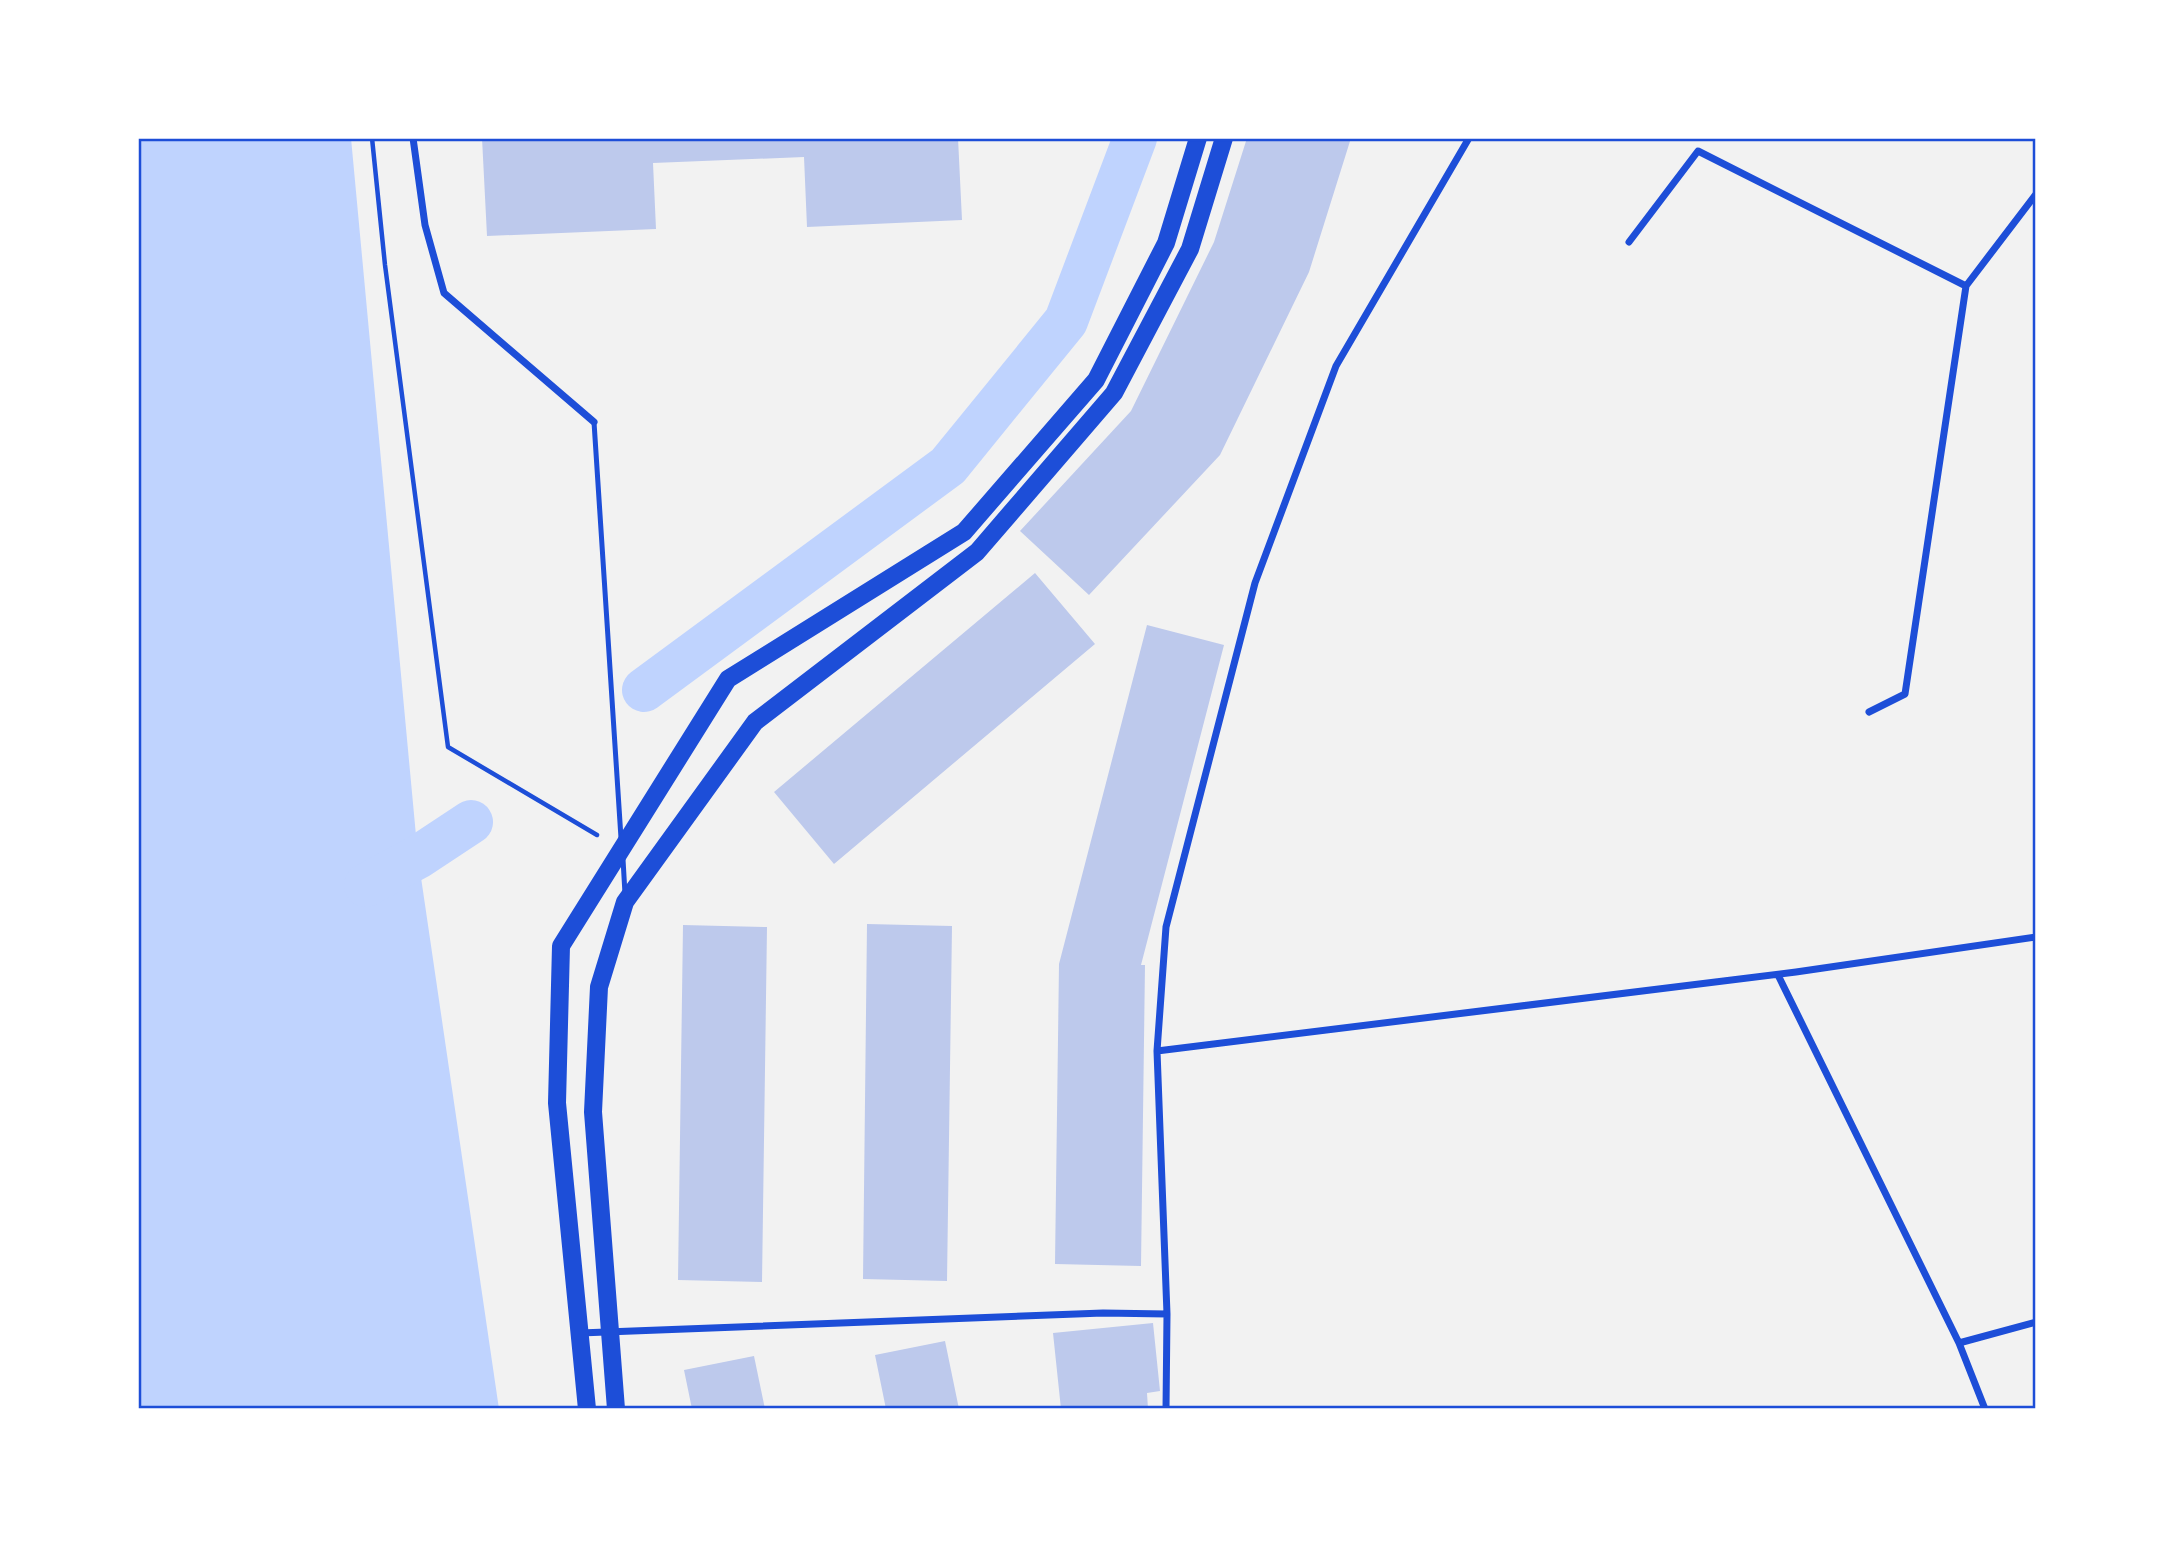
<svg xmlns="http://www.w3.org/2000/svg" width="2174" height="1547" font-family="'Open Sans',sans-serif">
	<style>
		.water { fill: #bfd3fe }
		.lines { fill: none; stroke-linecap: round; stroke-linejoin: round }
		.canal { stroke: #bfd3fe; stroke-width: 44 }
		.building { fill: #bdc9ec }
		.path { stroke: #1d4ed8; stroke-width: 4.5 }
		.service { stroke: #1d4ed8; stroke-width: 5 }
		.minor { stroke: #1d4ed8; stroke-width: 7 }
		.primary { stroke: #1d4ed8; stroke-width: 18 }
		.neatline { fill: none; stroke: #1d4ed8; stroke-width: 2.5 }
	</style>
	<rect width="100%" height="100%" fill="#f2f2f2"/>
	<path class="water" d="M138 138H351L418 857 499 1409H138Z"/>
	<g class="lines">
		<path class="canal" d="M644 690 948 466 1066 321 1135 138
			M366 885 418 857 471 822"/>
	</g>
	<path class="building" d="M482 138H958L962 220 807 227 804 157 653 163 656 229 487 236Z
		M1247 138H1351L1309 272 1220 455 1089 595 1020 531 1131 411 1214 242Z
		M1035 573 1095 644 834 864 774 792Z
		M1147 625 1224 645 1141 965H1145L1141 1266 1055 1264 1059 964Z
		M867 924 952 926 947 1281 863 1279Z
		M683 925 767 927 762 1282 678 1280Z
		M1153 1323 1160 1391 1147 1393 1148 1409H1061L1053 1333Z
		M945 1341 959 1409H886L875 1355Z
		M754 1356 765 1409H692L684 1370Z"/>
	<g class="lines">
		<path class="path" d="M372 138 385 265 448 747 597 835"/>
		<path class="service" d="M594 422 621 838
			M623 859 625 894"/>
		<path class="minor" d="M413 138 425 225 444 293 594 422
			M1469 138 1336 366 1255 583 1166 927 1157 1051 1796 972 2036 937
			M1629 242 1698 151 1966 286 1905 694 1869 712
			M1966 286 2036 194
			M1778 975 1959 1343 1985 1409
			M1157 1051 1167 1314 1166 1409
			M580 1333 1103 1313 1167 1314
			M1959 1343 2036 1322"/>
		<path class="primary" d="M587 1409 557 1103 561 946 728 679 964 532 1096 380 1166 243 1198 138
			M616 1409 593 1112 599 987 625 902 755 722 977 552 1114 393 1190 249 1224 138"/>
	</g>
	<rect width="2174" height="1547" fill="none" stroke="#ffffff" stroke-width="280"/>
	<rect x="140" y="140" width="1894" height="1267" class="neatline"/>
</svg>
